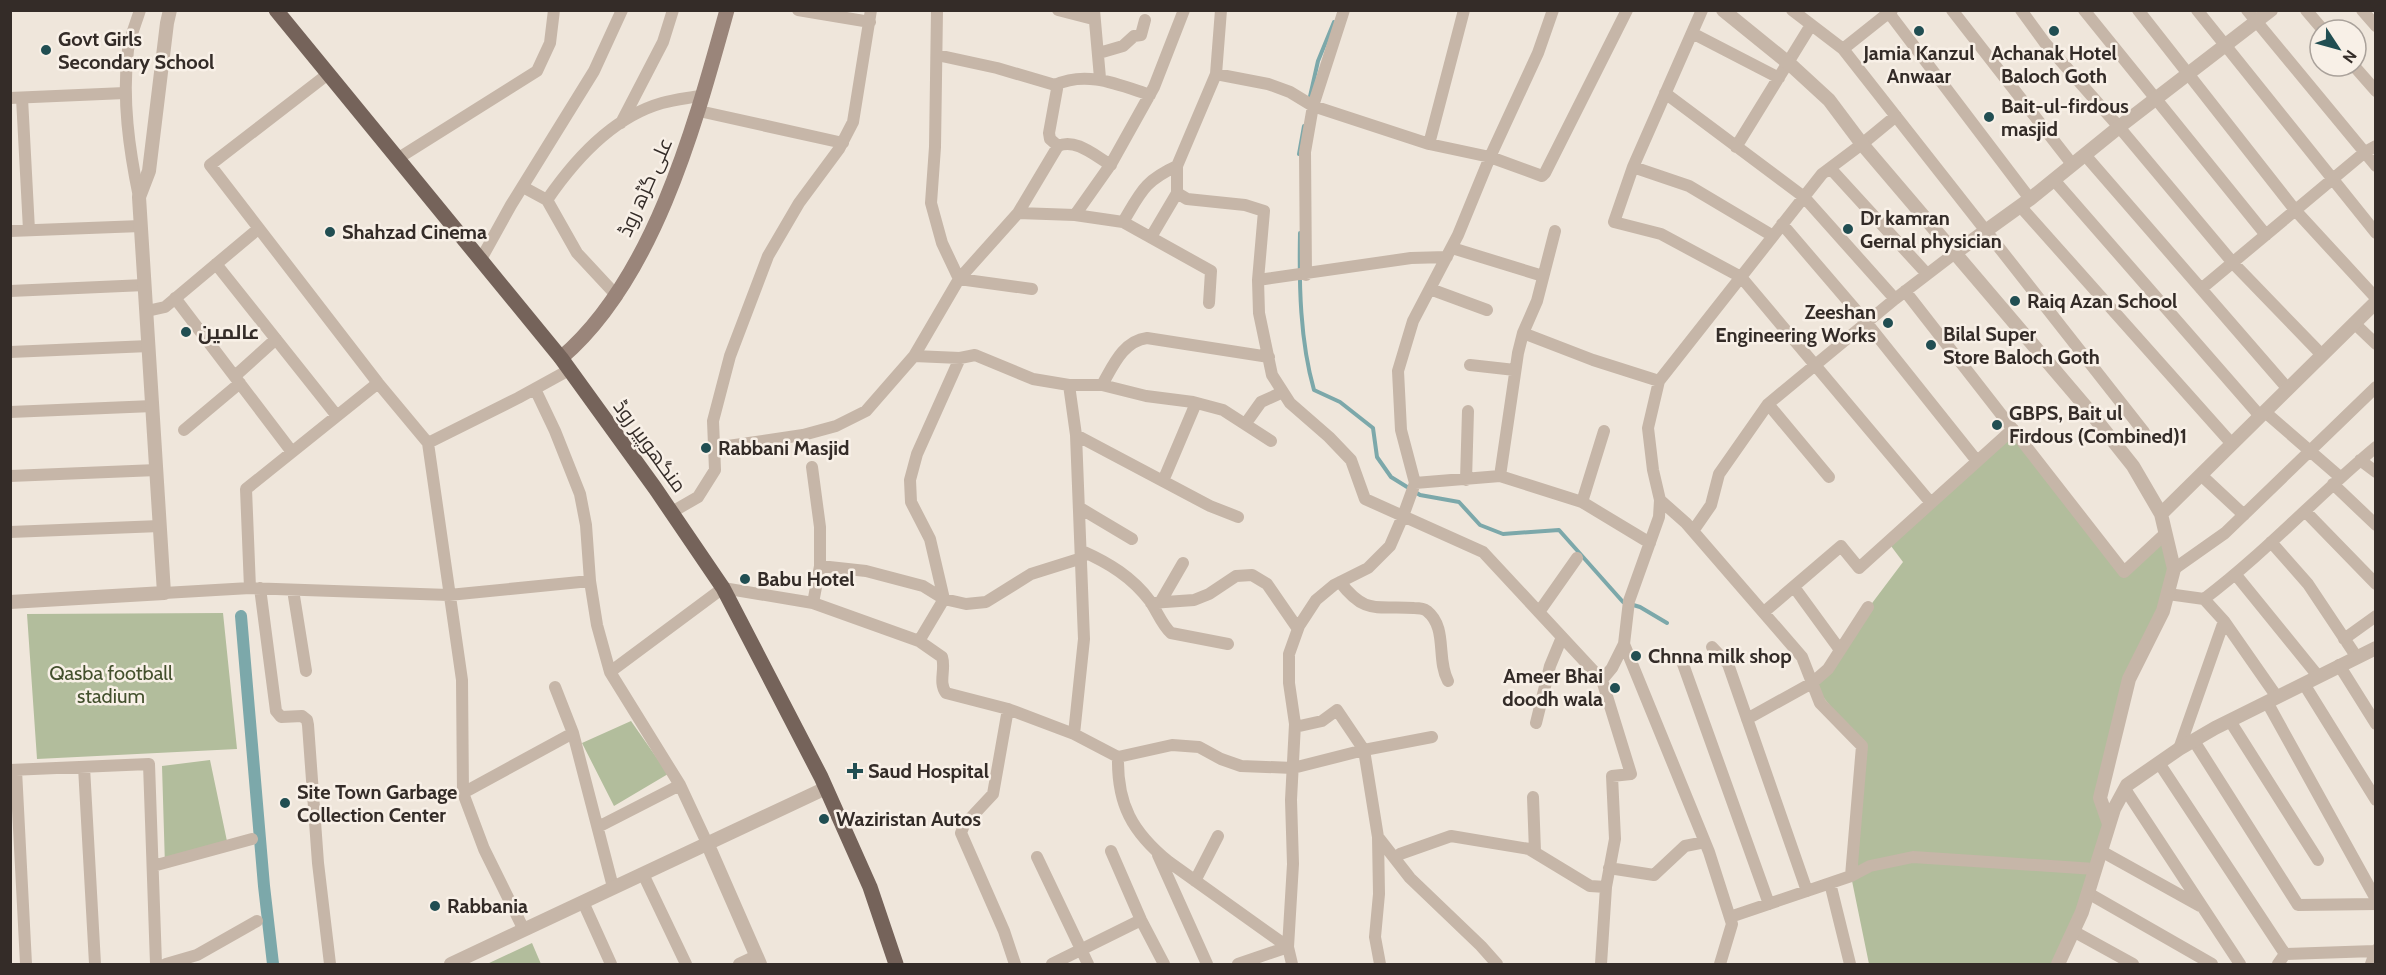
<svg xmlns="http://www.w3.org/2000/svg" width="2386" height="975" font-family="Cabin,Cairo,sans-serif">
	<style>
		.green { fill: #b2bd9c }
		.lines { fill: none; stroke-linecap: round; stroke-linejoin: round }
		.stream { stroke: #7ca8aa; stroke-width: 4 }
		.canal { stroke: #7ca8aa; stroke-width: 12 }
		.minor { stroke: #c6b6a8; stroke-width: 12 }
		.tertiary { stroke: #c6b6a8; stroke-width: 14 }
		.secondary { stroke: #9a857a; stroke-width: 15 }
		.primary { stroke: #75635a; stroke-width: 15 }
		.poi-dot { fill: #214e52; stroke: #f8f0e7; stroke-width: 2 }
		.labels { text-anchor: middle; stroke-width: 5; stroke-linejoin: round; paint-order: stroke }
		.poi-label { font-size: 20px; font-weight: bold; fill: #342c28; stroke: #f8f0e7; text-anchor: start }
		.street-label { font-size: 20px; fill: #342c28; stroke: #f8f0e7 }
		.park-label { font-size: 20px; fill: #43502d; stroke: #f8f0e7 }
	</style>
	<rect width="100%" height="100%" fill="#efe6db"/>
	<path class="green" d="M2012 429 2123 572 2166 533 2174 569 2129 679 2099 798 2109 825 2057 964H1869L1851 876 1862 746 1812 683 1903 562 1888 542Z
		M223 613 237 749 37 759 27 614Z
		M631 721 668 774 614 806 582 743Z
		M210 760 228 846 165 866 162 766Z
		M532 943 541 964H487Z"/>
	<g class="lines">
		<path class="stream" d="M1309 101 1318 61 1334 22
			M1299 154 1304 126
			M1300 233C1299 285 1300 341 1314 390L1340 402 1373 428 1377 457 1391 477 1420 495 1459 502 1480 525 1503 534 1559 530 1623 602 1640 607 1667 623"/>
		<path class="canal" d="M241 616 264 886 273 964"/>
		<path class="minor" d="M798 10 870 22
			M937 10 935 147 931 203 942 243 959 279 1032 289
			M1058 10 1093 19
			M1094 10 1100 78
			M1221 10 1216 74 1177 166V193L1187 199 1245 205 1264 211 1258 280 1259 313 1272 375 1290 403 1329 437 1351 460 1365 499 1483 552 1602 680 1631 774 1612 776 1615 839 1606 887 1590 886 1529 849 1451 836 1400 854
			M1702 10 1633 167 1614 222 1661 234 1741 277 1931 503
			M1792 10 1843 49 2144 432
			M1952 10 2072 164
			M2021 10 2045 43 2119 127 2233 263 2322 355
			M2084 10 2266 235
			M2138 10 2295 210 2376 298
			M2197 10 2376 233
			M2247 10 2376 166
			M2306 10 2323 30
			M2362 10 2376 26
			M1889 13 2030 199
			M1692 33 1779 78
			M1843 49 1892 10
			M1099 53 1123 46 1134 36 1141 35 1145 20
			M937 55 997 68 1055 85 1057 89 1049 133 1050 139 1058 146
			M2354 66 2376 91
			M328 74 210 165 378 383 428 443 462 680 463 793 484 849 524 930
			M1216 74 1268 84 1290 92 1313 106 1429 144 1490 157 1542 176 1545 173 1627 10
			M1055 85C1087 70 1119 85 1150 95
			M1665 93 1804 197 1895 299
			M10 98 125 93
			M22 98 29 230
			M699 111 843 143
			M621 123 663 42 673 10
			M1429 144 1464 10
			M1736 147 1811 25
			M2085 155 2288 389
			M397 159 537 71 550 43 554 10
			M1633 167 1689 186 1773 236
			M1830 168 1927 274
			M2054 180 2260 416
			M523 187 547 200
			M139 197C129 149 122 99 128 50 130 37 136 23 140 10
			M2020 206 2232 444
			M1018 213 1075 215 1123 222 1211 271 1209 303
			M1075 215 1111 164 1154 87 1184 10
			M1123 222C1141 192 1144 181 1177 166
			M1782 224 1866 322 1977 461
			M10 231 141 226
			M1151 237 1177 193
			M1452 248 1543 276
			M480 261 511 205 594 71 622 10
			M216 264 337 416
			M1306 275 1305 152 1313 106 1344 10
			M1258 280 1411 258 1447 257
			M1430 289 1487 310
			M2201 289 2365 152 2376 146
			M10 291 145 285
			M1905 291 2124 572 2166 533
			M617 296 577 253 547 200C575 159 613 117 662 103 676 99 690 98 704 95
			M175 298 292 452
			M147 311 165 307 258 229
			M2354 323 2376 344
			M1523 333 1593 360 1659 381
			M10 352 149 346
			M914 356 960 358 975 355 1033 379 1069 385H1102L1146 396 1193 402 1223 410 1271 441
			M1470 365 1515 370
			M235 376 276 339
			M1069 385 1076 435 1084 639 1074 734
			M1102 385C1113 366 1123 341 1147 338L1269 357
			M535 389 555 431 580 494 586 525 590 581 597 625 610 672 680 785 708 845
			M1768 404 1829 477
			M10 412 153 406
			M2265 412 2340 477
			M1246 423 1261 402 1283 392
			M184 430 240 383
			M1076 435 1210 506 1238 517
			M428 443 518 398 569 370
			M714 448 803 435 836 426 866 411 914 356 959 279 1018 213 1058 146C1076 138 1095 156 1111 165
			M2360 460 2376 472
			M812 467 820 527V566L813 603
			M2201 475 2244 515
			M10 476 157 470
			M1500 476 1518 353 1523 333 1537 301 1555 231
			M1466 480 1468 411
			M1163 481 1196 403
			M1415 483 1500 476 1582 502 1650 543
			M2333 484 2376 525
			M1660 500 1686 523 1802 657 1820 703 1862 746 1851 876
			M1582 502 1604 431
			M1080 508 1132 539
			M2305 511 2376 584
			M672 512 698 497 715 470 713 421 730 356 768 256 799 203 839 149 853 122 871 10
			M1693 531 1711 505 1719 474 1768 404 1895 299 1955 253
			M10 532 160 526
			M2271 542 2308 584 2356 656
			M1082 551C1109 563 1132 577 1150 601 1157 611 1162 625 1171 633L1228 644
			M820 566 866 571 923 586 944 599 966 604 986 602 1031 574 1082 558
			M2174 569 2225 533 2376 387
			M2236 575 2318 676
			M1340 582C1366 616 1377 605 1414 608 1418 608 1423 608 1427 611 1448 628 1436 659 1448 681
			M1794 587 1840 650
			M250 588 246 489 378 383
			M260 588 276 711 281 717 302 716 307 720 308 725 318 863 330 964
			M293 590 306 671
			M164 593 250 588 449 595 590 581
			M2168 594 2204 599C2265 553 2317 496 2376 447
			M2204 599 2224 621 2277 697
			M1161 601 1183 563
			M1151 603 1194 600 1209 594 1236 576 1252 575 1267 584 1298 629
			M1539 612 1577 558
			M1764 612 1841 546 1859 568 2013 429
			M2344 639 2376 616
			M919 641 944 599 930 539 911 502 910 480 917 454 960 358
			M1624 644 1709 852 1732 924 1720 964
			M1712 647 1728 664 1807 891
			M1683 664 1769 904
			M2339 665 2376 724
			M610 672 723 588 813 603 919 641 942 657C946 669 938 682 946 693L1008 709 1074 734 1118 757 1172 745 1199 747 1221 759 1241 766 1293 768 1364 750 1432 737
			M1602 680 1612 668 1624 644 1629 601 1659 517 1660 500 1653 470 1648 428 1659 381 1822 174 1862 144 1896 116
			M2304 684 2376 800
			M555 687 573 733 613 887
			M2267 702 2376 899
			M1008 709 993 794 964 825 961 833 1004 931 1015 964
			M1747 719 1812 683 1828 669 1868 607
			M2230 721 2318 860
			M1536 723 1550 666 1562 637
			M1295 727 1322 721 1337 710 1364 750 1378 837 1379 894 1375 937 1380 964
			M2194 741 2298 905 2376 904
			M2179 749 2224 621
			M1118 757C1117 804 1132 832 1169 862L1288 947 1292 964
			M2159 763 2285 954 2375 951
			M84 767 95 964
			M10 770 149 764 156 964
			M16 770 26 964
			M2125 789 2240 964
			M463 793 573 733
			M1533 797 1535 852
			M598 827 680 785
			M1378 837 1410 878 1481 946 1497 964
			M1111 851 1141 920 1164 964
			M2101 851 2200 906
			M1158 855 1207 964
			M1037 857 1088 964
			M153 866 252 839
			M1609 868 1654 875 1685 846 1705 842
			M643 874 686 964
			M1195 881 1218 836
			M1830 883 1850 964
			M2088 893 2212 964
			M583 902 611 964
			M1730 917 1851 876 1870 866 1913 857 2095 869
			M2073 931 2133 964
			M166 964 197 955 257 921
			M739 964 756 956
			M1052 964 1141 920
			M1238 964 1288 947 1293 864 1291 800 1295 724 1289 683V654L1299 626 1316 600 1334 585 1368 568 1390 546 1403 516 1415 483 1401 430 1398 371 1413 321 1458 235 1490 157 1538 53 1553 10
			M1601 964 1606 887
			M2278 964 2285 954
			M2371 964 2376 950"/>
		<path class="tertiary" d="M1723 10 1792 66 1829 100 1862 144 2086 407 2133 466 2161 514 2174 569 2163 611 2129 679 2100 798 2109 824
			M1955 253 2030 199 2119 127 2271 10
			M2161 514 2376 302
			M10 602 164 593 139 197 149 171 167 23 170 10
			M708 845 760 964
			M451 964 826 788
			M2058 964 2082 912 2114 809 2127 785 2179 749 2215 728 2376 648"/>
		<path class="secondary" d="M561 358C654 279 695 125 727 10"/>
		<path class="primary" d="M276 10 561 358 655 488 723 588 821 777 870 887 896 964"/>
	</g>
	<g class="poi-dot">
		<circle cx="1919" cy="31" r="6"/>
		<circle cx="2054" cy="31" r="6"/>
		<circle cx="46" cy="50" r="6"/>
		<circle cx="1989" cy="117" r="6"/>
		<circle cx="1848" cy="229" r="6"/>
		<circle cx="330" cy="232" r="6"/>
		<circle cx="2015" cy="301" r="6"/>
		<circle cx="1888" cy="323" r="6"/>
		<circle cx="186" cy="332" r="6"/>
		<circle cx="1931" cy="345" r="6"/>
		<circle cx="1997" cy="425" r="6"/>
		<circle cx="706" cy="448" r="6"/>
		<circle cx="745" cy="579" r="6"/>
		<circle cx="1636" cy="656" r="6"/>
		<circle cx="1615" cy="688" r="6"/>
		<path d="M852 762h6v6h6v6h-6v6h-6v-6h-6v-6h6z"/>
		<circle cx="285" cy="803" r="6"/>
		<circle cx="824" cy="819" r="6"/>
		<circle cx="435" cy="906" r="6"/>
	</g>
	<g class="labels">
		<g class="poi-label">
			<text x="58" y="46">Govt Girls<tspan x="58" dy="23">Secondary School</tspan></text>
			<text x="1919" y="60" text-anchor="middle">Jamia Kanzul<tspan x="1919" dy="23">Anwaar</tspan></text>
			<text x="2054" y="60" text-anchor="middle">Achanak Hotel<tspan x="2054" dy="23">Baloch Goth</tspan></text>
			<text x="2001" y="113">Bait-ul-firdous<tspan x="2001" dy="23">masjid</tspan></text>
			<text x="1860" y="225">Dr kamran<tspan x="1860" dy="23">Gernal physician</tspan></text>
			<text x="342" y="239">Shahzad Cinema</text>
			<text x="2027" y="308">Raiq Azan School</text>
			<text x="1876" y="319" text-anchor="end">Zeeshan<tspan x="1876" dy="23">Engineering Works</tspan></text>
			<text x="198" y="339">عالمین</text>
			<text x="1943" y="341">Bilal Super<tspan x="1943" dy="23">Store Baloch Goth</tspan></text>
			<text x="2009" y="420">GBPS, Bait ul<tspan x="2009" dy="23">Firdous (Combined)1</tspan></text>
			<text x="718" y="455">Rabbani Masjid</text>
			<text x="757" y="586">Babu Hotel</text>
			<text x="1648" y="663">Chnna milk shop</text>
			<text x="1603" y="683" text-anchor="end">Ameer Bhai<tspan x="1603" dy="23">doodh wala</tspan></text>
			<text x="868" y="778">Saud Hospital</text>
			<text x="297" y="799">Site Town Garbage<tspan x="297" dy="23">Collection Center</tspan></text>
			<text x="836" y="826">Waziristan Autos</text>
			<text x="447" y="913">Rabbania</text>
		</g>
		<g class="street-label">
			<text transform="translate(645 187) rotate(-66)" y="7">علی گڑھ روڈ</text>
			<text transform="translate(650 446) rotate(54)" y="7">منگھوپیر روڈ</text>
		</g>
		<g class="park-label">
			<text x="111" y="680">Qasba football<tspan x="111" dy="23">stadium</tspan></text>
		</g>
	</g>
	<rect width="2386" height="975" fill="none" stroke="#342c28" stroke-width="24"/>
	<g transform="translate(2338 48) rotate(126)"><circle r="28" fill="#f8f0e7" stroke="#aaa29b" stroke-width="1.5"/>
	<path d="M0-4.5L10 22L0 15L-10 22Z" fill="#214e52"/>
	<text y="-9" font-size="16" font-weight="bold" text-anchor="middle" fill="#342c28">N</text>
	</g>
</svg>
